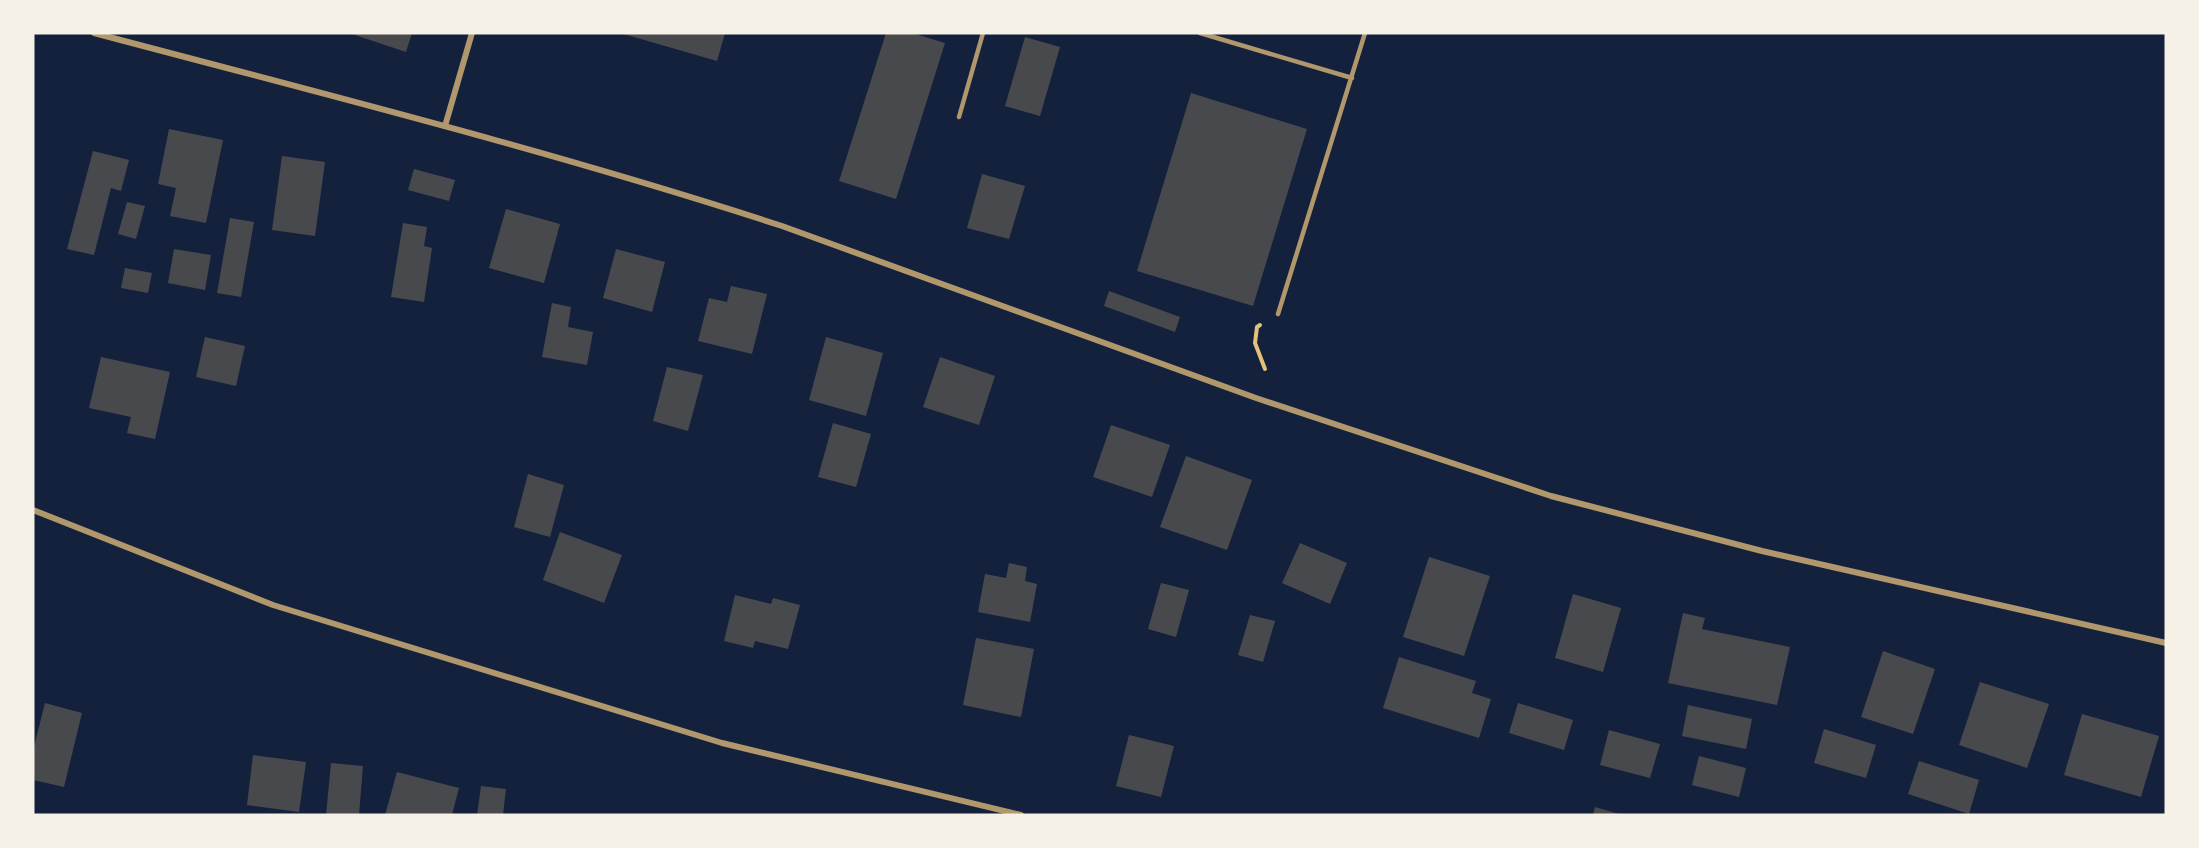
<svg xmlns="http://www.w3.org/2000/svg" width="2199" height="848" font-family="Overpass,sans-serif">
	<style>
		.building { fill: #48494c }
		.lines { fill: none; stroke-linecap: round; stroke-linejoin: round }
		.path { stroke: #e5c07b; stroke-width: 4 }
		.service { stroke: #b1986c; stroke-width: 4.5 }
		.minor { stroke: #b1986c; stroke-width: 6 }
	</style>
	<rect width="100%" height="100%" fill="#14213d"/>
	<path class="building" d="M349 33H412L406 52Z
		M620 33H725L717 61Z
		M886 33H912L945 43 896 199 839 181Z
		M1025 37 1060 47 1040 116 1005 106Z
		M1191 93 1307 129 1253 306 1137 271Z
		M169 129 223 140 206 223 170 216 176 188 158 184Z
		M93 151 129 160 121 191 111 188 94 255 67 249Z
		M282 156 325 162 315 236 272 230Z
		M414 169 455 180 449 201 408 190Z
		M982 174 1025 186 1009 239 967 228Z
		M127 202 145 206 136 239 118 234Z
		M506 209 560 224 544 283 489 268Z
		M230 218 254 222 241 297 217 293Z
		M403 223 427 227 424 246 432 248 424 302 391 297Z
		M174 249 211 255 205 290 168 283Z
		M616 249 665 262 652 312 603 298Z
		M125 268 152 273 148 293 121 288Z
		M731 286 767 294 752 354 698 341 709 298 727 302Z
		M1109 291 1180 317 1175 332 1104 306Z
		M552 303 571 307 568 327 593 332 587 365 542 357Z
		M205 337 245 346 236 386 196 377Z
		M826 337 883 353 866 416 809 400Z
		M101 357 170 372 155 439 127 433 131 417 89 408Z
		M940 357 995 376 979 425 923 407Z
		M667 367 703 375 688 431 653 421Z
		M833 423 871 434 856 487 818 477Z
		M1111 425 1170 445 1152 497 1093 477Z
		M1186 456 1252 480 1227 550 1160 527Z
		M528 474 564 485 550 537 514 527Z
		M560 532 622 555 604 603 543 580Z
		M1300 543 1347 563 1330 604 1282 583Z
		M1429 557 1490 576 1464 656 1403 637Z
		M1009 563 1027 567 1025 581 1037 584 1030 622 978 612 985 574 1006 578Z
		M1161 583 1189 590 1176 637 1148 629Z
		M1573 594 1621 608 1603 672 1555 658Z
		M735 595 771 604 773 598 800 605 788 649 755 641 753 648 724 641Z
		M1683 613 1705 618 1702 629 1790 647 1777 705 1668 683Z
		M1250 615 1275 621 1263 662 1238 655Z
		M976 638 1034 649 1021 717 963 705Z
		M1883 651 1935 669 1913 734 1861 717Z
		M1399 657 1476 681 1472 693 1491 699 1479 738 1383 708Z
		M1980 682 2049 704 2027 768 1959 745Z
		M45 703 82 713 64 787 33 780V751Z
		M1518 703 1573 720 1564 750 1509 733Z
		M1688 705 1752 719 1746 749 1682 736Z
		M2082 714 2159 736 2141 797 2064 775Z
		M1824 729 1876 745 1866 778 1814 763Z
		M1609 730 1660 744 1650 778 1600 765Z
		M1129 735 1174 746 1161 797 1116 786Z
		M253 755 306 762 299 812 247 805Z
		M1699 756 1746 768 1739 797 1692 785Z
		M1919 761 1979 780 1969 814 1908 794Z
		M331 763 363 766 359 815H326Z
		M397 772 459 788 452 815H385Z
		M481 786 506 789 503 815H477Z
		M1595 807 1619 814V815H1593Z"/>
	<g class="lines">
		<path class="path" d="M1260 325 1257 327 1255 343 1265 369"/>
		<path class="service" d="M1200 33 1352 78
			M959 117 983 33
			M1278 314 1365 33"/>
		<path class="minor" d="M94 33C324 94 555 152 782 226L1256 398 1551 496 1762 551 2166 643
			M445 126 472 33
			M33 510 273 605 722 743 1021 815"/>
	</g>
	<rect width="2199" height="848" fill="none" stroke="#f6f1e7" stroke-width="69"/>
</svg>
